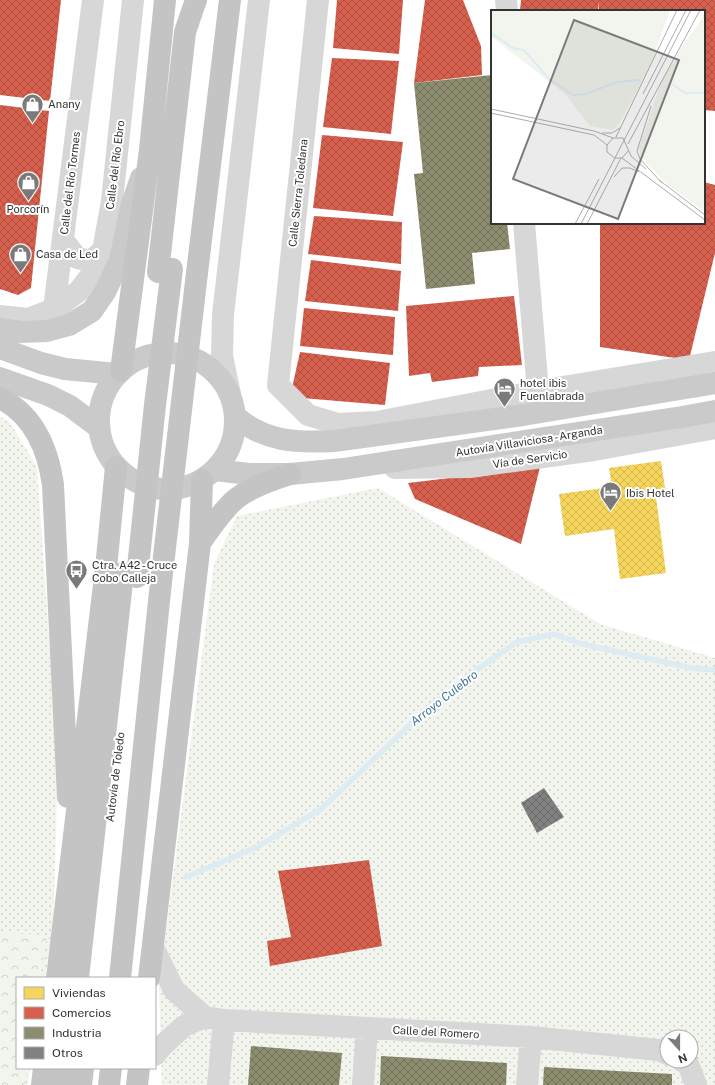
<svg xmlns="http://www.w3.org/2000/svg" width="715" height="1085" font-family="'Public Sans',sans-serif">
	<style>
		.grass { fill: url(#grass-dots); fill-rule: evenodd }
		.forest { fill: url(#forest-crowns) }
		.homes { fill: url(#homes-cross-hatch) }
		.shops { fill: url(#shops-cross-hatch) }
		.industry { fill: url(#industry-cross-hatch) }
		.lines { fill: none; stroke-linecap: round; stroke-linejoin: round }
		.stream { stroke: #ddebf3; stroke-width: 5.5 }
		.building { fill: url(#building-cross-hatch) }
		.minor { stroke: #d7d7d7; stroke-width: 22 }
		.major { stroke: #cacaca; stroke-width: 22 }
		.highway { stroke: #c4c4c4; stroke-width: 22 }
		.highway-bridge { stroke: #c4c4c4; stroke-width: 22 }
		.labels { text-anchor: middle; stroke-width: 4; stroke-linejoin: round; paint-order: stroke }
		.poi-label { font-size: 11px; fill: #333; stroke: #fff; text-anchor: start }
		.street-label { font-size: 11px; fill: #333; stroke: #fff }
		.water-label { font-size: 12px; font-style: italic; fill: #3f7597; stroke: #fff }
		.inset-river { fill: none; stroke: #ddebf3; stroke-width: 2 }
		.inset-road { fill: none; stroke: #adadad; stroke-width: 1 }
		.view { fill: #7a7a7a; fill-opacity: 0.15; stroke: #7a7a7a; stroke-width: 2 }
		.inset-edge { fill: none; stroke: #333; stroke-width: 2 }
	</style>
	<defs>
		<pattern id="grass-dots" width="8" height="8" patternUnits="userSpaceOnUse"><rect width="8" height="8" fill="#f1f5ed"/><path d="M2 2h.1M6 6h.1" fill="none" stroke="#cfd2cc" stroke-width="1.8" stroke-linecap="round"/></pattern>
		<pattern id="forest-crowns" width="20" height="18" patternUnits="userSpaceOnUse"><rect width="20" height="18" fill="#f1f5ed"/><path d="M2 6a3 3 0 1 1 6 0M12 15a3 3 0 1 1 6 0" fill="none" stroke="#cfd2cc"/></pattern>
		<pattern id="homes-cross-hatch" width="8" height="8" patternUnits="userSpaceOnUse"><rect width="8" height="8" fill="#f6d55c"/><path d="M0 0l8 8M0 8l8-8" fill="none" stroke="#d3b750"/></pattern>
		<pattern id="shops-cross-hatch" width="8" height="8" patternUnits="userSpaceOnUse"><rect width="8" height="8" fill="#d6604d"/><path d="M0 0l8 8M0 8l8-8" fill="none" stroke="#ae5041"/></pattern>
		<pattern id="industry-cross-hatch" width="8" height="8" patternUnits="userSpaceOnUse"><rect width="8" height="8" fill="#8c8c6e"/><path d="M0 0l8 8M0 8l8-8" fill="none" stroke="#73735b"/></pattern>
		<pattern id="building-cross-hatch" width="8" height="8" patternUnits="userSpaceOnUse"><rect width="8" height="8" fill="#818181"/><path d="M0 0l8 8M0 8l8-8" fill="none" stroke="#6a6a6a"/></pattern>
	</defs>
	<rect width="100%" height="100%" fill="#fff"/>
	<path class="grass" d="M0 417 9 421 37 467 58 769 53 924 45 978H17V1068H30L28 1085H0Z
		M378 488 600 624 715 658V1085H162L159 984 214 564 237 516ZM667 1037H691V1061H667Z"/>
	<path class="forest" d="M0 933 47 935 40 978H17V1068H27L25 1085H0Z"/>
	<path class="homes" d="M661 461 666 495 656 497 666 573 620 579 614 529 565 536 559 494 612 487 609 468Z"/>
	<path class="shops" d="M0 0H61L50 101 0 95Z
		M337 0H403L399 54 333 48Z
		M425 0H463L481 46 482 75 414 83Z
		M521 0H715V111L704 110V11H599V2L598 11H520Z
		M332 58 399 61 391 134 323 127Z
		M0 105 49 111 31 288 18 295 0 289Z
		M322 135 403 142 393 216 313 208Z
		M704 182 715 185V253L689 360 600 347V223H704Z
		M314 216 402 222 401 264 308 254Z
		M311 260 401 271 398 311 305 301Z
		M514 296 522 365 479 367 478 376 432 382 430 373 409 376 406 306Z
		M304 308 395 317 393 355 300 346Z
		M300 352 390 363 385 405 290 397Z
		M540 467 521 544 415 499 408 483Z
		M369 860 382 946 270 966 267 941 291 937 278 871Z"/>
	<path class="industry" d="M492 75V223H507L510 249 472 253 475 284 426 289 414 174 423 173 414 83Z
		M251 1046 342 1053 339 1085H248Z
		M381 1056 507 1063 506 1085H380Z
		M544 1067 672 1074V1085H543Z"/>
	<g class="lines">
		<path class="stream" d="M186 877 257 847 321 809 429 707 478 669 517 642 554 634 582 644 691 668 715 670"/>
	</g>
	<path class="building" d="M544 788 564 817 537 833 521 803Z"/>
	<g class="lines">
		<path class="minor" d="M318 0 278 385 308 415 338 424 377 422 538 391 715 362
			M506 0 507 11
			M524 223 538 391
			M63 240 77 258 91 261 103 250
			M54 309 93 0
			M0 316 28 319 54 309 79 291 101 262 112 201 133 0
			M230 394 222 356 223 315 259 0
			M395 468 470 467 594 450 715 428
			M153 947 174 990 205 1017
			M155 1055 163 1045 184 1026 205 1017 224 1020 531 1037 659 1050 667 1054
			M682 1061 688 1064 696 1085
			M218 1085 224 1020
			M363 1085 367 1028
			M527 1085 531 1037"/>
		<path class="major" d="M0 329 21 332 47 331 69 325 92 311 105 292 120 260 131 207 141 178
			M0 348 41 363 65 369 117 374
			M99 421a68 68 0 1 1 136 0a68 68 0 1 1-136 0Z
			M0 378 48 395 70 406 98 427
			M235 416C264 442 297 443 334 441L523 415 715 383
			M215 470 249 474H290L343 469 682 417 715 411"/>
		<path class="highway" d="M158 272 185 32 196 0
			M197 273 230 0
			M121 371 150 150 165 0
			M0 398C34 415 48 449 53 485L68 797
			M200 543C209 530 225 507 237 498 253 486 272 480 290 474
			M57 978 106 568 116 467
			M78 978 123 573
			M120 978 161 582
			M149 978 200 543 202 480
			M42 1085 44 1068
			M64 1085 66 1068
			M81 1085 83 1068
			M109 1085 111 1068
			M137 1085 139 1068"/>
		<path class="highway-bridge" d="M137 577 155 405 172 269
			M161 582 197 273"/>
	</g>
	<defs>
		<symbol id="shop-pin" viewBox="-11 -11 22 30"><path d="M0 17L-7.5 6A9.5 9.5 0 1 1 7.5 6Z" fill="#7a7a7a" stroke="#fff"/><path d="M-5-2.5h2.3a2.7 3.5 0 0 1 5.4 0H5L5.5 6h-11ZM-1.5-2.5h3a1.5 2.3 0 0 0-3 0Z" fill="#fff"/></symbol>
		<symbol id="hotel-pin" viewBox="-11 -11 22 30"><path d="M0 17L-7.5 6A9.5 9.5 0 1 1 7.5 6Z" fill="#7a7a7a" stroke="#fff"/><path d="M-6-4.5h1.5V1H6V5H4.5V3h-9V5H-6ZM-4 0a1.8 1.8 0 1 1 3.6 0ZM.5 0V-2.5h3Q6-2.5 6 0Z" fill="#fff"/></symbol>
		<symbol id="bus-pin" viewBox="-11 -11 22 30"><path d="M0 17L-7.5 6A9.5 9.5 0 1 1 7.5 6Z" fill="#7a7a7a" stroke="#fff"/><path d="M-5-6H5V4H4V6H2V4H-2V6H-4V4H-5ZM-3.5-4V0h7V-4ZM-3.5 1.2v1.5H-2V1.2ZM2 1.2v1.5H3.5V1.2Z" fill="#fff"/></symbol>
	</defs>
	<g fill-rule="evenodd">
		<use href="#shop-pin" x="20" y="92" width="25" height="34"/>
		<use href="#shop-pin" x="16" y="170" width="25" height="34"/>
		<use href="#shop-pin" x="8" y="242" width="25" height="34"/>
		<use href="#hotel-pin" x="492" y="376" width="25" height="34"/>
		<use href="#hotel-pin" x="598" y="480" width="25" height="34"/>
		<use href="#bus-pin" x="64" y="558" width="25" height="34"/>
	</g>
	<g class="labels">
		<g class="poi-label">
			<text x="48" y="108">Anany</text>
			<text x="28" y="213" text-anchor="middle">Porcorín</text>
			<text x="36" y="258">Casa de Led</text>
			<text x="520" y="387">hotel ibis<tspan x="520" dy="13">Fuenlabrada</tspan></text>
			<text x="626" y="497">Ibis Hotel</text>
			<text x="92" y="569">Ctra. A42 - Cruce<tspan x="92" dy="13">Cobo Calleja</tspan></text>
		</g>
		<g class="street-label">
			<text transform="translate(115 165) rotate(-83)" y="4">Calle del Río Ebro</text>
			<text transform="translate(70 183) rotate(-83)" y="4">Calle del Río Tormes</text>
			<text transform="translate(298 193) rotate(-84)" y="4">Calle Sierra Toledana</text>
			<text transform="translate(529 441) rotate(-9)" y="4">Autovía Villaviciosa - Arganda</text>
			<text transform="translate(530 459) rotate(-8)" y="4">Vía de Servicio</text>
			<text transform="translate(115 777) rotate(-83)" y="4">Autovía de Toledo</text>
			<text transform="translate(436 1032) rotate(3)" y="4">Calle del Romero</text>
		</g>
		<g class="water-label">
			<text transform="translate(444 698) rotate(-38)" y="4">Arroyo Culebro</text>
		</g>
	</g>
	<g transform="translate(491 10)">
		<rect width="214" height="214" fill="#fff"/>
		<path d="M0 0H179L159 56 128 114 122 120 99 116 74 84 1 27ZM214 3V202L174 172 150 147 148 138 171 70Z" fill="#f1f5ed"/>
		<path d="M214 10V83L189 80 184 74 173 69 192 35 209 12Z" fill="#f1f5ed"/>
		<path class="inset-river" d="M0 23 22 38 33 40 58 69 82 85 95 84 126 72 149 70M181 74 194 83H214"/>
		<path class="inset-road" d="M152 84 195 0M160 96 146 141 149 149 171 173M0 99 103 121 122 128M0 103 103 125 116 135M111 123H121L129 118M125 127 186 0M137 134 209 0M137 141 131 148H124L116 142V135L122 128H132L140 146 155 159M131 148 214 210M123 167 131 158H139L148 162M168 170 214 205M84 214 108 169M90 214 200 0M96 214 130 148"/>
		<path class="view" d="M83 10 188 50 127 209 22 169Z"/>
		<rect width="214" height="214" class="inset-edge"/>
	</g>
	<rect x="16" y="977" width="140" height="92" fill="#ffffff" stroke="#adadad"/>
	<rect x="24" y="987" width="20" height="12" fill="#f6d55c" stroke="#adadad"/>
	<text x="52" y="997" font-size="12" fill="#333333">Viviendas</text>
	<rect x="24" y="1007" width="20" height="12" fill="#d6604d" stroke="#adadad"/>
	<text x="52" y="1017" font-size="12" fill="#333333">Comercios</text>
	<rect x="24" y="1027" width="20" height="12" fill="#8c8c6e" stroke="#adadad"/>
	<text x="52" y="1037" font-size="12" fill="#333333">Industria</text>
	<rect x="24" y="1047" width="20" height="12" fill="#818181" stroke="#adadad"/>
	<text x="52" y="1057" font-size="12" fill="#333333">Otros</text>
	<g transform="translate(679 1049) rotate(159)"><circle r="19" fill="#ffffff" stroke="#adadad"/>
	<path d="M0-3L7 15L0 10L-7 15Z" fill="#7a7a7a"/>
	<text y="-6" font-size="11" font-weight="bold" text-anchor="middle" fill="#333333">N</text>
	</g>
</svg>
